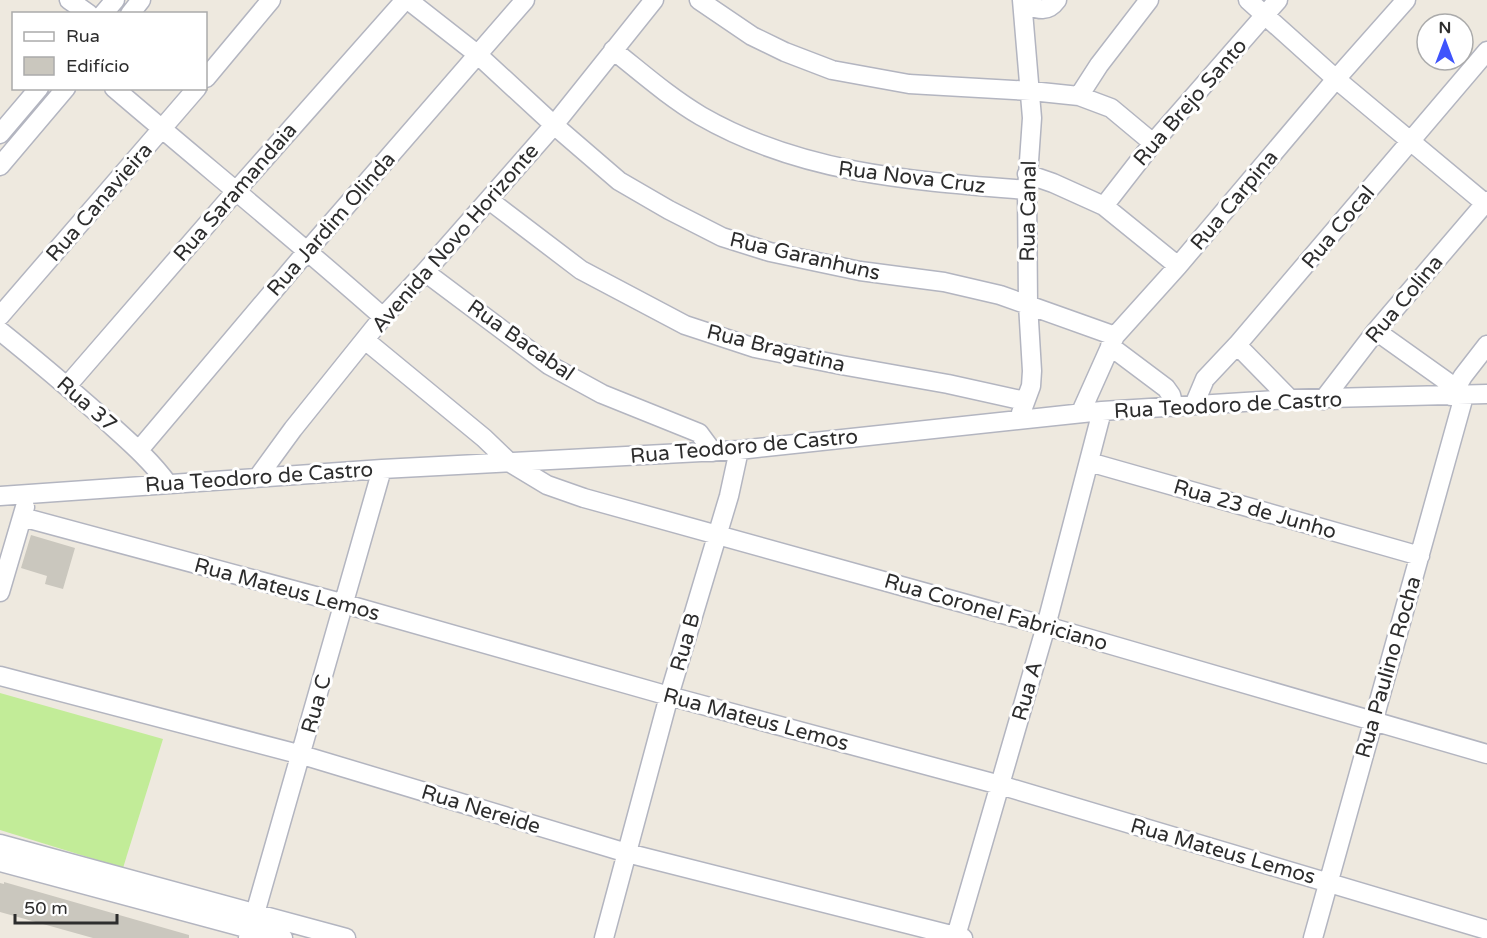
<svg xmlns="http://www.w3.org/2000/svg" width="1487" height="938" font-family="'Varela Round',sans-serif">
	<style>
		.pitch { fill: #c2ec98 }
		.building { fill: #cac7be }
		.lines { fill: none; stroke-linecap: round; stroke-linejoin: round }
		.minor-casing { stroke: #b3b5c0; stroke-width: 21 }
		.minor { stroke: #fff; stroke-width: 18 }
		.labels { text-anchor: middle; stroke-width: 6; stroke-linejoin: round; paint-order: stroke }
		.street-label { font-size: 21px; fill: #2d2d2d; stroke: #fff }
	</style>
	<rect width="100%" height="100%" fill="#eee9df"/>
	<path class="pitch" d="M0 693 163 739 123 868 0 830Z"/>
	<path class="building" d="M31 535 75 548 63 589 45 584 47 576 21 568Z
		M4 882 189 935V938H93L0 912V883L4 884Z"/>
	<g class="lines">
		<defs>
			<path id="minor" d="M69 0 89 14
				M408 0 477 54 554 125 619 181 669 210 722 237 770 252 860 271 944 282 1000 295 1115 336
				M699 0 752 36 785 52 832 70 909 84 1031 91 1079 96 1111 108 1153 143
				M1248 0 1336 79 1487 205
				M1023 4C1037 9 1047 14 1057 0
				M103 14 115 0
				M130 14 141 0
				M613 50C642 73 669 97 701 116 802 174 914 181 1027 190
				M206 78 271 0
				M114 88C204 165 295 239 383 317
				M1079 96 1099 65 1149 0
				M0 134 39 88
				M0 166 66 88
				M1027 174 1053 183 1104 206 1178 266
				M489 200 581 270 685 325 755 348 841 365 948 384 1025 401
				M1104 206 1153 143 1278 0
				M425 272 549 365 602 394 699 433 713 452
				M0 316 197 88
				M0 331C35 359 69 388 103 418 126 439 149 458 168 484
				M1376 331 1456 388
				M365 340 484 438 509 462 547 485 584 498 1046 626 1487 754
				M1237 345 1290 399
				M1110 346 1166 388 1171 395 1174 407
				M67 386 235 192 405 0
				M1451 396 1463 376 1487 345
				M1323 400 1376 331 1487 201
				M1194 405 1205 379 1237 345 1487 51
				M1081 412 1115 336 1178 266 1336 79 1406 0
				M1021 413 1031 386 1032 371 1028 304 1027 190 1032 118 1022 0
				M139 450 308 250 525 0
				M1089 462 1420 556
				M258 477 293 429 383 317 425 272 554 125 654 0
				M0 496 382 469 739 450 1102 411 1290 399 1487 394
				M22 517 345 604 669 696 1000 785 1487 930
				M0 592 25 507
				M0 676 302 755 627 853 963 938
				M0 844 346 938
				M0 862 283 938
				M956 936 1046 626 1102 411
				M248 938 382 469
				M604 938 669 696 729 496 739 450
				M1313 938 1464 396"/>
		</defs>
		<use href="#minor" class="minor-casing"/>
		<use href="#minor" class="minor"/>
	</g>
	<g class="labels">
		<g class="street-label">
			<text transform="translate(1190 102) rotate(-49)" y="7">Rua Brejo Santo</text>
			<text transform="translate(912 177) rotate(7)" y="7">Rua Nova Cruz</text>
			<text transform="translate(235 192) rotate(-49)" y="7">Rua Saramandaia</text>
			<text transform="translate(1234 200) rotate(-50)" y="7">Rua Carpina</text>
			<text transform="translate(99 202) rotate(-49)" y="7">Rua Canavieira</text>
			<text transform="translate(1028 211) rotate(-89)" y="7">Rua Canal</text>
			<text transform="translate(331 224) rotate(-49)" y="7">Rua Jardim Olinda</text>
			<text transform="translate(1338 227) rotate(-50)" y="7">Rua Cocal</text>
			<text transform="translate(455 238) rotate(-49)" y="7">Avenida Novo Horizonte</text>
			<text transform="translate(805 256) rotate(13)" y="7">Rua Garanhuns</text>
			<text transform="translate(1404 299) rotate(-50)" y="7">Rua Colina</text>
			<text transform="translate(521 340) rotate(35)" y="7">Rua Bacabal</text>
			<text transform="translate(776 348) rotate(14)" y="7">Rua Bragatina</text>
			<text transform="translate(87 404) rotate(41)" y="7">Rua 37</text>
			<text transform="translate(1228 405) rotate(-3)" y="7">Rua Teodoro de Castro</text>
			<text transform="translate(744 446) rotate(-5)" y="7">Rua Teodoro de Castro</text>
			<text transform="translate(259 477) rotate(-4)" y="7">Rua Teodoro de Castro</text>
			<text transform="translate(1255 509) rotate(16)" y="7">Rua 23 de Junho</text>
			<text transform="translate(287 589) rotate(15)" y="7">Rua Mateus Lemos</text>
			<text transform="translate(996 612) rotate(16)" y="7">Rua Coronel Fabriciano</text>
			<text transform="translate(685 642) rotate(-74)" y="7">Rua B</text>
			<text transform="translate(1388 667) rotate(-74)" y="7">Rua Paulino Rocha</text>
			<text transform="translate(1027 691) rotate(-74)" y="7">Rua A</text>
			<text transform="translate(316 704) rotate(-74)" y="7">Rua C</text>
			<text transform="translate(756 719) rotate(15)" y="7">Rua Mateus Lemos</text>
			<text transform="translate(481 809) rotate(17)" y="7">Rua Nereide</text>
			<text transform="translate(1223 851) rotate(16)" y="7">Rua Mateus Lemos</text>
		</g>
	</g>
	<rect x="12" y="12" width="195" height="78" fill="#ffffff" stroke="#ababab" stroke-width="1.5"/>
	<rect x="24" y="32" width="30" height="9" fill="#ffffff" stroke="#ababab" stroke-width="1.5"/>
	<text x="66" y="42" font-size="18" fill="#2d2d2d">Rua</text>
	<rect x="24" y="57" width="30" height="18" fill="#cac7be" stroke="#ababab" stroke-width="1.5"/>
	<text x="66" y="72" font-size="18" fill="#2d2d2d">Edifício</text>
	<g transform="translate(1445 42)"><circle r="28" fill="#ffffff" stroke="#ababab" stroke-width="1.5"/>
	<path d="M0-4.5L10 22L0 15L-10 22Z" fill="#3f54fc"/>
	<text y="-9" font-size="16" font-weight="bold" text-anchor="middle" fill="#2d2d2d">N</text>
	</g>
	<path d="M15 914v9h102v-9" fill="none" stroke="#2d2d2d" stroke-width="3"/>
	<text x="24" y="914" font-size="18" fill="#2d2d2d" stroke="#ffffff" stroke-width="4.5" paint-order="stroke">50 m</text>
</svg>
